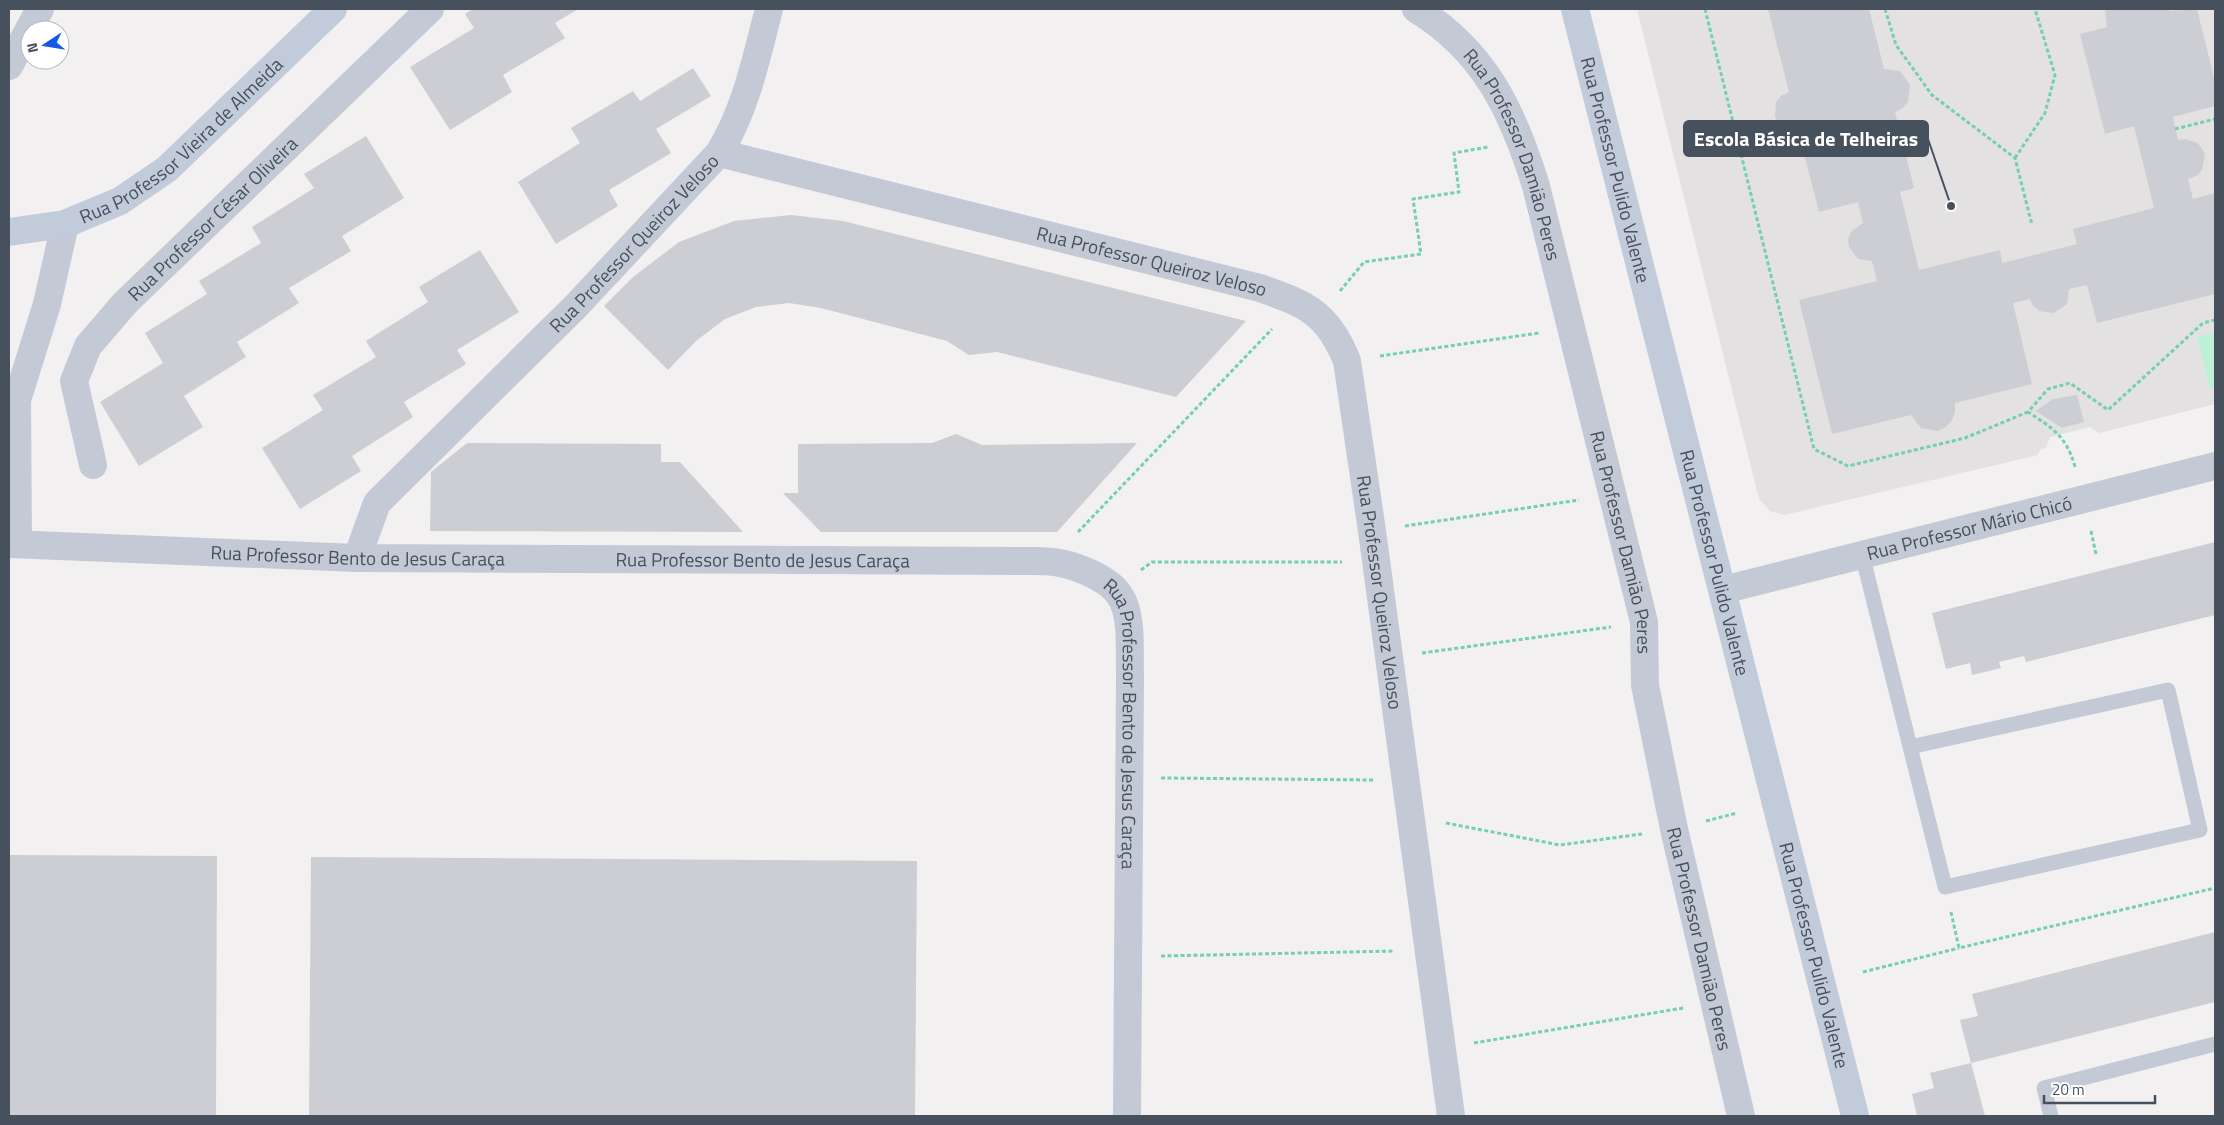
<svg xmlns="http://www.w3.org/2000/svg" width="2224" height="1125" font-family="'Titillium Web',sans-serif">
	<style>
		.education { fill: #e3e1e2 }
		.green { fill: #bdf1d7 }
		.building { fill: #ccced4 }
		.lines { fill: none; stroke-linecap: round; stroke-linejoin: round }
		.path { stroke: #74d0ad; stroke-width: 3; stroke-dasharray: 4 2.5; stroke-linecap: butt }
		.lane { stroke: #c3cad5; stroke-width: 15 }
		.street { stroke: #c3cad5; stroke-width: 28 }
		.secondary { stroke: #c2cbd9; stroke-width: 28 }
		.labels { text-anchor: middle; stroke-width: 4.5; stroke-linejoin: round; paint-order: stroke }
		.street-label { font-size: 19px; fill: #47515e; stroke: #fff }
		.leader { fill: none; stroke: #47515e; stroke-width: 2 }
		.callout-dot { fill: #47515e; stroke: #fff; stroke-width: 2 }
		.callout { fill: #47515e; stroke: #47515e; stroke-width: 2 }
		.callout-label { font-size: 20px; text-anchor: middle; font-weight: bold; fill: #fff }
	</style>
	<rect width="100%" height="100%" fill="#f2f0f0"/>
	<path class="education" d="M1637 9H2215V404L2099 433 2090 427 2050 437 2046 448 2040 450 2038 455 1784 515 1770 511 1759 499Z"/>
	<path class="green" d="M2215 332V387L2210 389 2197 337Z"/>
	<path class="building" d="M473 9H578L555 23 565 38 503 75 512 92 450 130 410 67 474 28 465 14Z
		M1768 9H1869L1884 69 1900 71 1910 85 1908 101 1903 108 1895 112 1914 188 1900 192 1919 270 2000 250 2002 263 2077 244 2073 229 2154 208 2134 126 2105 134 2080 34 2107 27 2105 9H2169L2170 11 2197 9 2215 82V106L2173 117 2178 140 2185 139 2198 143 2205 154 2202 170 2196 176 2188 179 2193 199 2215 193V294L2097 323 2087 285 2069 289 2067 304 2054 313 2039 311 2033 306 2030 299 2013 303 2032 384 1955 403V412L1952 420 1946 427 1938 431 1921 428 1911 415 1832 434 1799 300 1877 281 1872 261 1858 259 1849 247 1848 239 1851 232 1863 223 1858 202 1819 212 1799 134 1784 130 1775 117 1776 102 1781 96 1789 92Z
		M693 68 711 96 656 129 671 153 609 190 618 206 556 244 518 182 580 143 571 128 633 91 640 101Z
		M366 136 404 198 342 236 351 251 289 288 299 303 237 342 246 357 184 396 203 427 139 466 100 402 163 363 145 333 207 294 199 281 261 243 252 227 314 188 304 174Z
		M791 215 843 221 1246 321 1176 397 997 352 969 355 947 341 821 308 789 303 756 307 725 319 696 341 668 370 604 306 633 277 679 242 734 221Z
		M480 250 519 312 457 350 466 364 404 402 413 417 352 456 361 471 300 509 262 448 323 410 313 395 376 357 366 341 428 302 419 287Z
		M2077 395 2084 422 2062 428 2036 411 2053 399Z
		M956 434 982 445 1137 443 1057 532H821L783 493H798V444L932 443Z
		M467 443 661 444V462H680L743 532 430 531 431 472Z
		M2215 542V615L2026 662 2024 656 1999 662 2001 668 1972 675 1970 663 1946 669 1932 613Z
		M9 855 217 856 216 1116H9Z
		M311 857 917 861 915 1116H309Z
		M2215 932V1002L1971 1063 1960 1020 1978 1016 1972 994Z
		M1971 1063 1985 1116H1917L1912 1094 1934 1088 1930 1073Z"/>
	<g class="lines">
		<path class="path" d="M1705 9 1814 449 1848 466 1965 438 2028 412
			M1885 9 1896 45 1932 95 2015 158 2032 225
			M2175 129 2215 119
			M2015 158 2045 113 2055 75 2035 9
			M1340 291 1364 262 1421 254 1413 199 1459 192 1454 153 1488 147
			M1380 356 1539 333
			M2075 467C2067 437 2053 428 2028 412L2048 389 2070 383 2108 410 2203 323 2215 320
			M1405 526 1579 500
			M2091 531 2096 554
			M1078 532 1272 329
			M1141 570 1152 562H1342
			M1422 653 1611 627
			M1161 778 1373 780
			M1706 821 1737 813
			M1446 823 1560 845 1642 834
			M1951 912 1959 948 2215 888
			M1161 956 1395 951
			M1863 972 1959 948
			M1474 1043 1683 1008"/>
		<path class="lane" d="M1862 554 1945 887 2200 830 2168 690 1910 747
			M2051 1116 2044 1088 2215 1044"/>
		<g class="street">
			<path id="s1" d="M1416 9C1485 51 1513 112 1536 186L1644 622 1645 685 1674 829 1741 1116"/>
			<path d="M9 66 40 9"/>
			<path id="s2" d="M719 153 1260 288C1306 304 1328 313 1347 361L1372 531 1451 1116"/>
			<path id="s3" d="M93 465 74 381 88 346 125 303 430 9"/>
			<path id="s4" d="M9 544 357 558 1022 561C1034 561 1049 560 1060 563 1079 567 1110 579 1120 596 1133 615 1129 653 1130 675L1127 1116"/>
			<path d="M18 544 17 400 47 304 65 224"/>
			<path id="s5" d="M357 558 377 503 576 306 719 153C746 109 756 59 769 9"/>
			<path id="s6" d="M1723 590 2215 466"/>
		</g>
		<g class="secondary">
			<path id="s7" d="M1575 9 1855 1116"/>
			<path id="s8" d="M9 232 65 224 120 201 167 169 333 9"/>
		</g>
	</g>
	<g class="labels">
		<g class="street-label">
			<text dy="7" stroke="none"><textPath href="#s8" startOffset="201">Rua Professor Vieira de Almeida</textPath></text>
			<text dy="7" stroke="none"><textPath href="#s1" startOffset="181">Rua Professor Damião Peres</textPath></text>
			<text dy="7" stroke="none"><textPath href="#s7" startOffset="166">Rua Professor Pulido Valente</textPath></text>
			<text dy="7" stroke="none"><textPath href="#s3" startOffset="302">Rua Professor César Oliveira</textPath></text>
			<text dy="7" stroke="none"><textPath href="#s5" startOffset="424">Rua Professor Queiroz Veloso</textPath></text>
			<text dy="7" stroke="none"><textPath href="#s2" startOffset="446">Rua Professor Queiroz Veloso</textPath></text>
			<text dy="7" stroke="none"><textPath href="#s6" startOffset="254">Rua Professor Mário Chicó</textPath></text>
			<text dy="7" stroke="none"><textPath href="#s1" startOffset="586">Rua Professor Damião Peres</textPath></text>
			<text dy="7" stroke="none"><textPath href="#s4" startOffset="349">Rua Professor Bento de Jesus Caraça</textPath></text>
			<text dy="7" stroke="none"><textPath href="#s4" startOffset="754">Rua Professor Bento de Jesus Caraça</textPath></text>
			<text dy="7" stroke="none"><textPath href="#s7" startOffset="571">Rua Professor Pulido Valente</textPath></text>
			<text dy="7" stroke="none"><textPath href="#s2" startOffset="910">Rua Professor Queiroz Veloso</textPath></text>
			<text dy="7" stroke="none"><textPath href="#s4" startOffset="1249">Rua Professor Bento de Jesus Caraça</textPath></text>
			<text dy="7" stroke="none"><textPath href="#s1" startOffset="991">Rua Professor Damião Peres</textPath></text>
			<text dy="7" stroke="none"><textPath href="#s7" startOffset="976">Rua Professor Pulido Valente</textPath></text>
		</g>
	</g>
	<path class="leader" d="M1951 206L1928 139"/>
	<circle class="callout-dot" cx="1951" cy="206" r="5"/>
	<rect class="callout" x="1684" y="121" width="244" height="35" rx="5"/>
	<g class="callout-label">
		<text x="1806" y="146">Escola Básica de Telheiras</text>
	</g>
	<rect width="2224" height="1125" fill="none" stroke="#47515e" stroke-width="20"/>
	<g transform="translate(45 45) rotate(258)"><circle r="24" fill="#ffffff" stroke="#b5b9bf"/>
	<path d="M0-4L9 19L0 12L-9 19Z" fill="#1359e9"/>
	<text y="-8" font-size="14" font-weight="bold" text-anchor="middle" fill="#47515e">N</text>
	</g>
	<path d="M2044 1095v8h111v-8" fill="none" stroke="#47515e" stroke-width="2.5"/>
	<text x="2052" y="1095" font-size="15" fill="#47515e" stroke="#ffffff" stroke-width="4" paint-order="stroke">20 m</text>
</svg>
